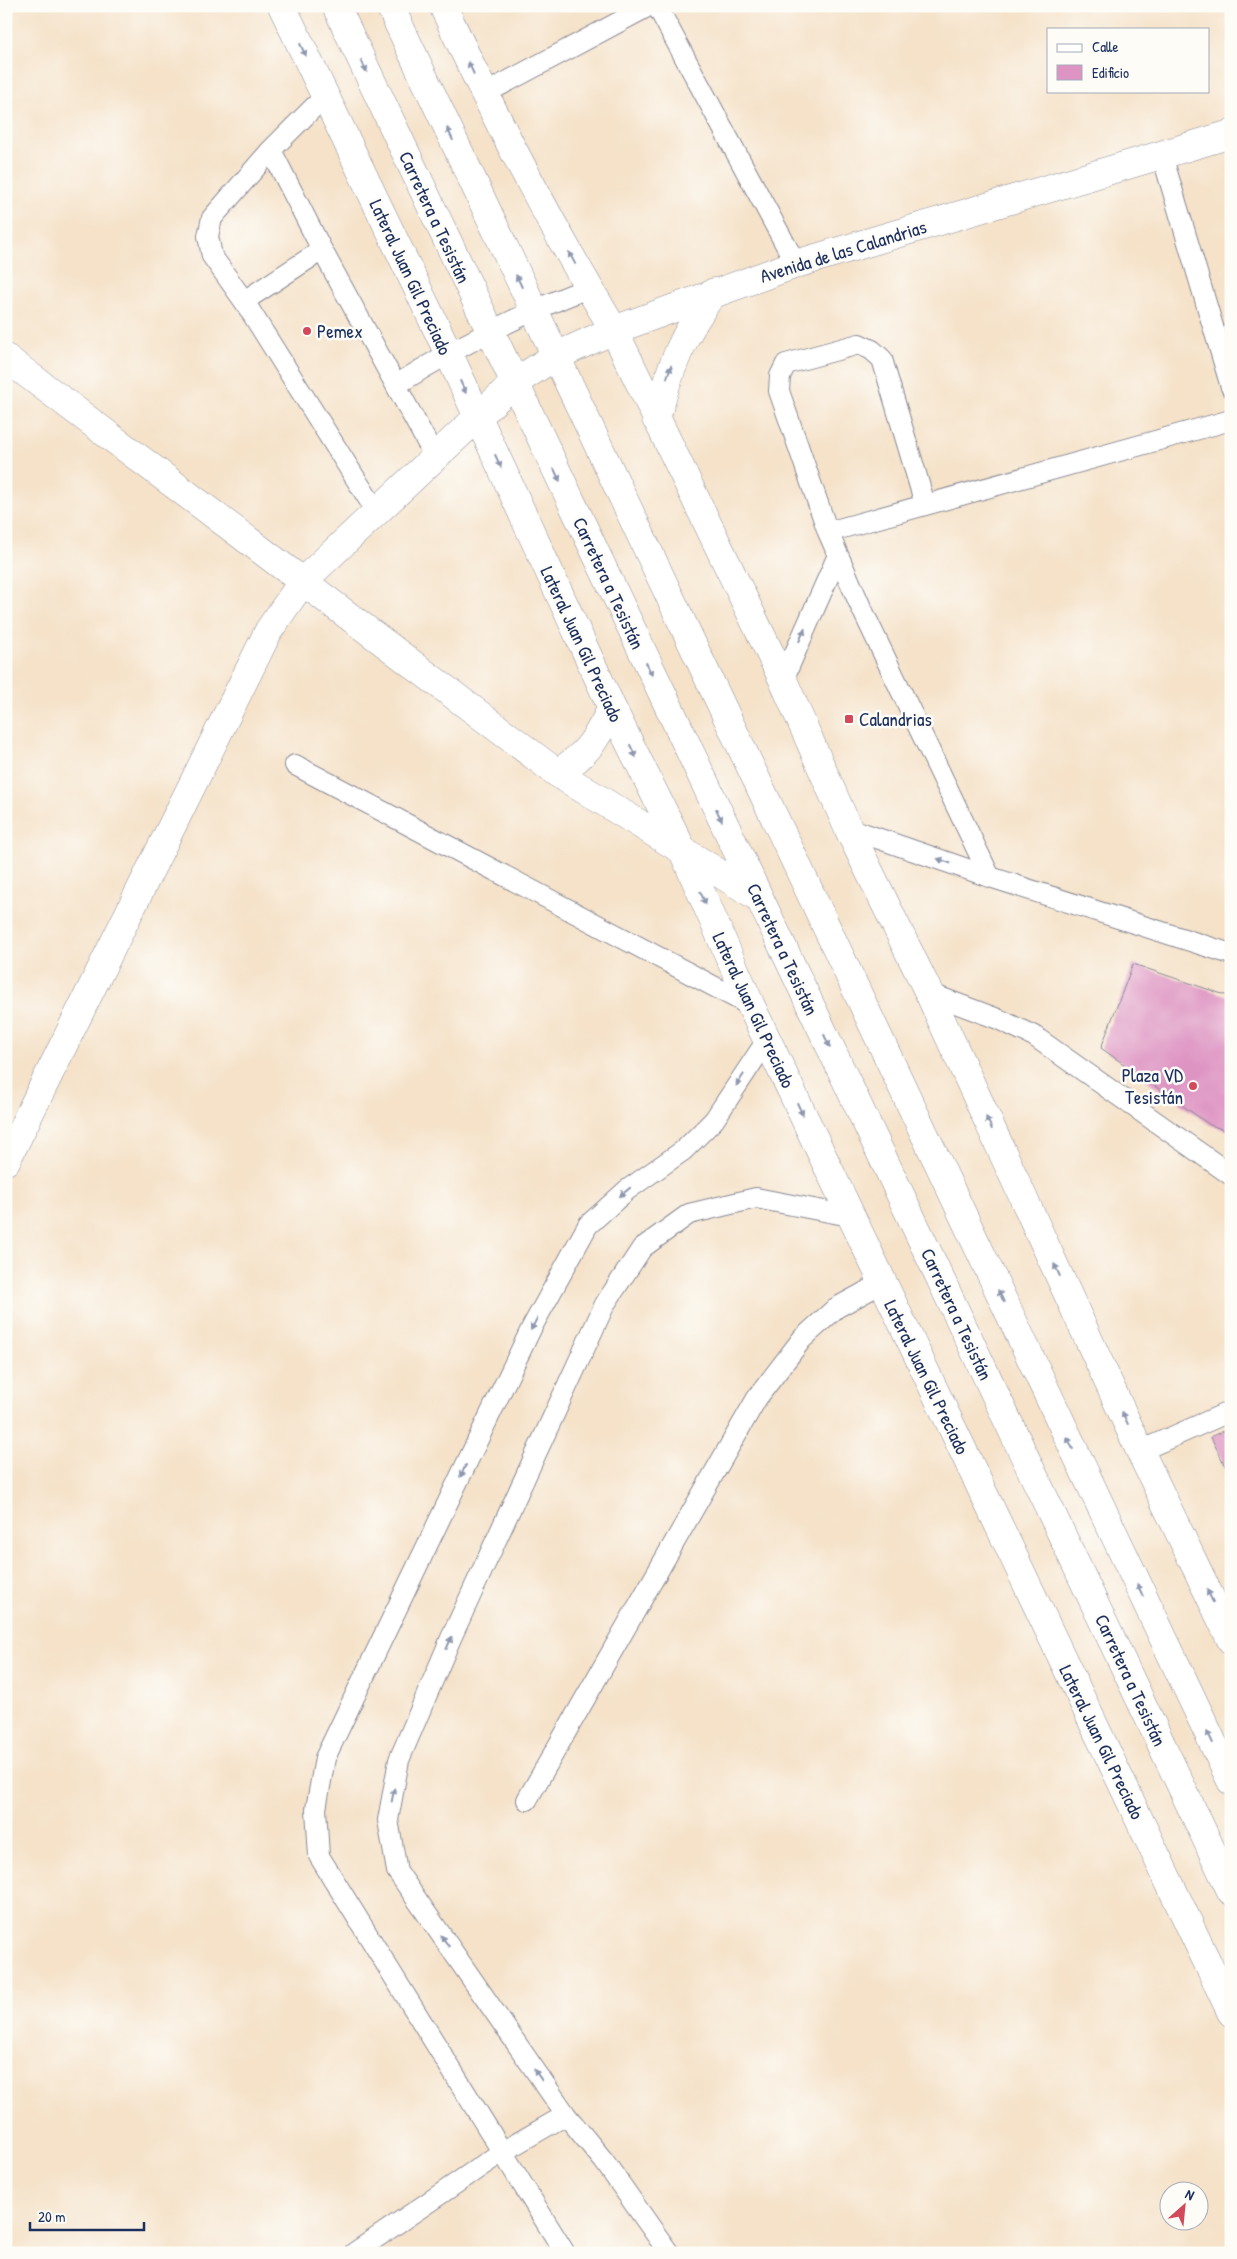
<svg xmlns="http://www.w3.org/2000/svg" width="1237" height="2259" font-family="'Patrick Hand',sans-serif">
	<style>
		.building { fill: #de94c3 }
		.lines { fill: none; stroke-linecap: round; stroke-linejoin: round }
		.service-casing { stroke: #888894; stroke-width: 22 }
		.minor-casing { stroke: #888894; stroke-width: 29 }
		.secondary-casing { stroke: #888894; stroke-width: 29 }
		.primary-casing { stroke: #888894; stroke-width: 29 }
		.service { stroke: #fff; stroke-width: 20 }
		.minor { stroke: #fff; stroke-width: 28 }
		.secondary { stroke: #fff; stroke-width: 28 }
		.primary { stroke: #fff; stroke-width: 28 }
		.oneway { fill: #8d97ae }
		.poi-dot { fill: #d1495b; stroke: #fdfcf7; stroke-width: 2 }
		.labels { text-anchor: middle; stroke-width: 5; stroke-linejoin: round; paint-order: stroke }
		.street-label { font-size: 19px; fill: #1b2f5e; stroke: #fdfcf7 }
		.poi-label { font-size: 19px; fill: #1b2f5e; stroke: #fdfcf7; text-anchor: start }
	</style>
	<rect width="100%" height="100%" fill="#fdfcf7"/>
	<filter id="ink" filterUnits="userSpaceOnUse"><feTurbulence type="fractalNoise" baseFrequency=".02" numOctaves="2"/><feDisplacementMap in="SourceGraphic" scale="10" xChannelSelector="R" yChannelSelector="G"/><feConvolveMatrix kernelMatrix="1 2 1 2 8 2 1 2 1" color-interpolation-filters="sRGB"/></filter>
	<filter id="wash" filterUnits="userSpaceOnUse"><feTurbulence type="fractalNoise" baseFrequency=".0096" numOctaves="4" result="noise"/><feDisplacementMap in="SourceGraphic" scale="20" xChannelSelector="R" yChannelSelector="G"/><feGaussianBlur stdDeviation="1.12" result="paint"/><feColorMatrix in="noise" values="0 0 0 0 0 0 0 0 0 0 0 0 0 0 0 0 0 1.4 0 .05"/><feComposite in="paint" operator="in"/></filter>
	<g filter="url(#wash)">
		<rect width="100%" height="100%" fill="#f5e2c9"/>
		<g id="blocks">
			<path class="building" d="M1133 964 1231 997V1132L1210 1125 1101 1048Z
				M1231 1427V1478L1211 1437Z"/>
		</g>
	</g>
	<g filter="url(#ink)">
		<use href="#blocks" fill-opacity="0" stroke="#888894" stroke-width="1"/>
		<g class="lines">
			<defs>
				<path id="service" d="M657 6 796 264
					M484 94 649 6
					M325 96 271 150 212 218 208 236 212 256 244 301 376 511
					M271 150 322 250 435 457
					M1162 155 1231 387
					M244 301 322 250
					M396 385C459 345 518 315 588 288
					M828 532 779 391 780 376 786 364 859 344 872 350 882 359 925 504
					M783 680 838 555
					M295 765 751 1006
					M848 828 990 877 1231 954
					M990 877 860 605 828 532 1231 420
					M929 993 998 1019 1034 1036 1231 1175
					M1140 1451 1231 1411
					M527 1800 757 1398 802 1339 836 1308 882 1283
					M354 2253 502 2152 566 2115
					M565 2253 319 1856 316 1809 325 1758 532 1327 588 1225 627 1190 684 1150 714 1120 767 1040
					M669 2253 604 2161 566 2115 397 1871 388 1820 399 1760 451 1638 605 1304 642 1248 689 1214 756 1198 850 1216"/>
				<path id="minor" d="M6 358 557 773 758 897
					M6 1161 269 630 303 581 514 383 554 357 614 330 796 264 1231 134"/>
				<path id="secondary" d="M282 6 448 352 612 708 682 849 751 1006 1231 2012
					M443 6C494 117 551 226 614 330L783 680 848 828 929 993 1140 1451 1231 1640
					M656 419C669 370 683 333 714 292
					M557 773C588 754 595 741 612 708"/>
				<path id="primary" d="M336 6 1231 1891
					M390 6 1231 1781"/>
			</defs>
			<use href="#service" class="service-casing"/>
			<use href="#minor" class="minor-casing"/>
			<use href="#secondary" class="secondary-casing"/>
			<use href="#primary" class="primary-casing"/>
			<use href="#service" class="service"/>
			<use href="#minor" class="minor"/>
			<use href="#secondary" class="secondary"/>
			<use href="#primary" class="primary"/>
		</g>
		<defs><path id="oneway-solid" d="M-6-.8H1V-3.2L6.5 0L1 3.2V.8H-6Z" transform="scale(1.25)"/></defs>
		<g class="oneway">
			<use href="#oneway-solid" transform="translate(303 50) rotate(65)"/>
			<use href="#oneway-solid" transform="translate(364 66) rotate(65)"/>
			<use href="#oneway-solid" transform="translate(471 68) rotate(-115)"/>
			<use href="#oneway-solid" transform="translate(450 134) rotate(-115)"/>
			<use href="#oneway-solid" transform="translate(572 258) rotate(-118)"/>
			<use href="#oneway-solid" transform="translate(519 281) rotate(-115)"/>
			<use href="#oneway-solid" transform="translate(669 372) rotate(-71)"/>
			<use href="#oneway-solid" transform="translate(463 387) rotate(65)"/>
			<use href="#oneway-solid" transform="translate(498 461) rotate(65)"/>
			<use href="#oneway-solid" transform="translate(557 475) rotate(65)"/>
			<use href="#oneway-solid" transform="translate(802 635) rotate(-66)"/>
			<use href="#oneway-solid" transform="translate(649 669) rotate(65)"/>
			<use href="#oneway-solid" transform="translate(633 751) rotate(64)"/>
			<use href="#oneway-solid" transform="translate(719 815) rotate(65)"/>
			<use href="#oneway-solid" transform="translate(944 861) rotate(-161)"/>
			<use href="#oneway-solid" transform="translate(703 898) rotate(66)"/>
			<use href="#oneway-solid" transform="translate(827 1041) rotate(65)"/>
			<use href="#oneway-solid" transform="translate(740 1080) rotate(123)"/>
			<use href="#oneway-solid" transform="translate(800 1109) rotate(65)"/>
			<use href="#oneway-solid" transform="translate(989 1123) rotate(-115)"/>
			<use href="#oneway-solid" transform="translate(625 1192) rotate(140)"/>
			<use href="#oneway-solid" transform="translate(1057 1270) rotate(-115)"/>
			<use href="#oneway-solid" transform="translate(1001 1296) rotate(-115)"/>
			<use href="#oneway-solid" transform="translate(534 1324) rotate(118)"/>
			<use href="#oneway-solid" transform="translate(1125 1418) rotate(-115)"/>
			<use href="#oneway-solid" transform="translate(1070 1443) rotate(-115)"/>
			<use href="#oneway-solid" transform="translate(463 1471) rotate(116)"/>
			<use href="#oneway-solid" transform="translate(1140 1590) rotate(-115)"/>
			<use href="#oneway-solid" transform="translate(1210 1596) rotate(-116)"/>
			<use href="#oneway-solid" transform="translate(449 1643) rotate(-67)"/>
			<use href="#oneway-solid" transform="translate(1210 1737) rotate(-115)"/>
			<use href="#oneway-solid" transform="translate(393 1795) rotate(-79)"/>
			<use href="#oneway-solid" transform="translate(445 1941) rotate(-125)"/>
			<use href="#oneway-solid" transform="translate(538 2075) rotate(-125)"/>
		</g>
	</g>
	<g class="poi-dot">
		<circle cx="307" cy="331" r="5"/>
		<rect x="844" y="714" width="10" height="10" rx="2.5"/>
		<circle cx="1193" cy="1086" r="5"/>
	</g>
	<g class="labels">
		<g class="street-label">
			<text transform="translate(435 217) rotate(65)" y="7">Carretera a Tesistán</text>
			<text transform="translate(843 251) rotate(-17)" y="7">Avenida de las Calandrias</text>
			<text transform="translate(411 277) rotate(65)" y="7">Lateral Juan Gil Preciado</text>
			<text transform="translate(609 583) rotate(65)" y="7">Carretera a Tesistán</text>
			<text transform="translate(582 644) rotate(65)" y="7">Lateral Juan Gil Preciado</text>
			<text transform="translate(783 949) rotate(65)" y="7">Carretera a Tesistán</text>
			<text transform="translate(754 1010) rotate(65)" y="7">Lateral Juan Gil Preciado</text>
			<text transform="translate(957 1314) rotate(65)" y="7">Carretera a Tesistán</text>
			<text transform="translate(927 1377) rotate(64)" y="7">Lateral Juan Gil Preciado</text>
			<text transform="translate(1131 1680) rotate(65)" y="7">Carretera a Tesistán</text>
			<text transform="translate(1102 1742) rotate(64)" y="7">Lateral Juan Gil Preciado</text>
		</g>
		<g class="poi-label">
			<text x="317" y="338">Pemex</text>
			<text x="859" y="726">Calandrias</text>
			<text x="1183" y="1082" text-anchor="end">Plaza VD<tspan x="1183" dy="22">Tesistán</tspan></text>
		</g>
	</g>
	<rect width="1237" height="2259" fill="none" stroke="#fdfcf7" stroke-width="25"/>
	<rect x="1047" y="28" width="162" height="65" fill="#fdfcf7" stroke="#a3aaba"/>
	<rect x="1057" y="44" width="25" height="8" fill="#ffffff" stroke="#a3aaba"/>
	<text x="1092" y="52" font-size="15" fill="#1b2f5e">Calle</text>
	<rect x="1057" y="65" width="25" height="15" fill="#de94c3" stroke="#a3aaba"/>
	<text x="1092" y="78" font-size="15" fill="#1b2f5e">Edificio</text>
	<g transform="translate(1184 2206) rotate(27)"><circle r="24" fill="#fdfcf7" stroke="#a3aaba"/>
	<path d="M0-4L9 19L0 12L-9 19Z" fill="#d1495b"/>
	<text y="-8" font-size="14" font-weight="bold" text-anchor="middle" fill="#1b2f5e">N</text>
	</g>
	<path d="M30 2222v8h114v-8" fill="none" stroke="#1b2f5e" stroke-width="2.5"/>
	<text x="38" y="2222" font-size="15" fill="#1b2f5e" stroke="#fdfcf7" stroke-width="4" paint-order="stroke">20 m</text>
</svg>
